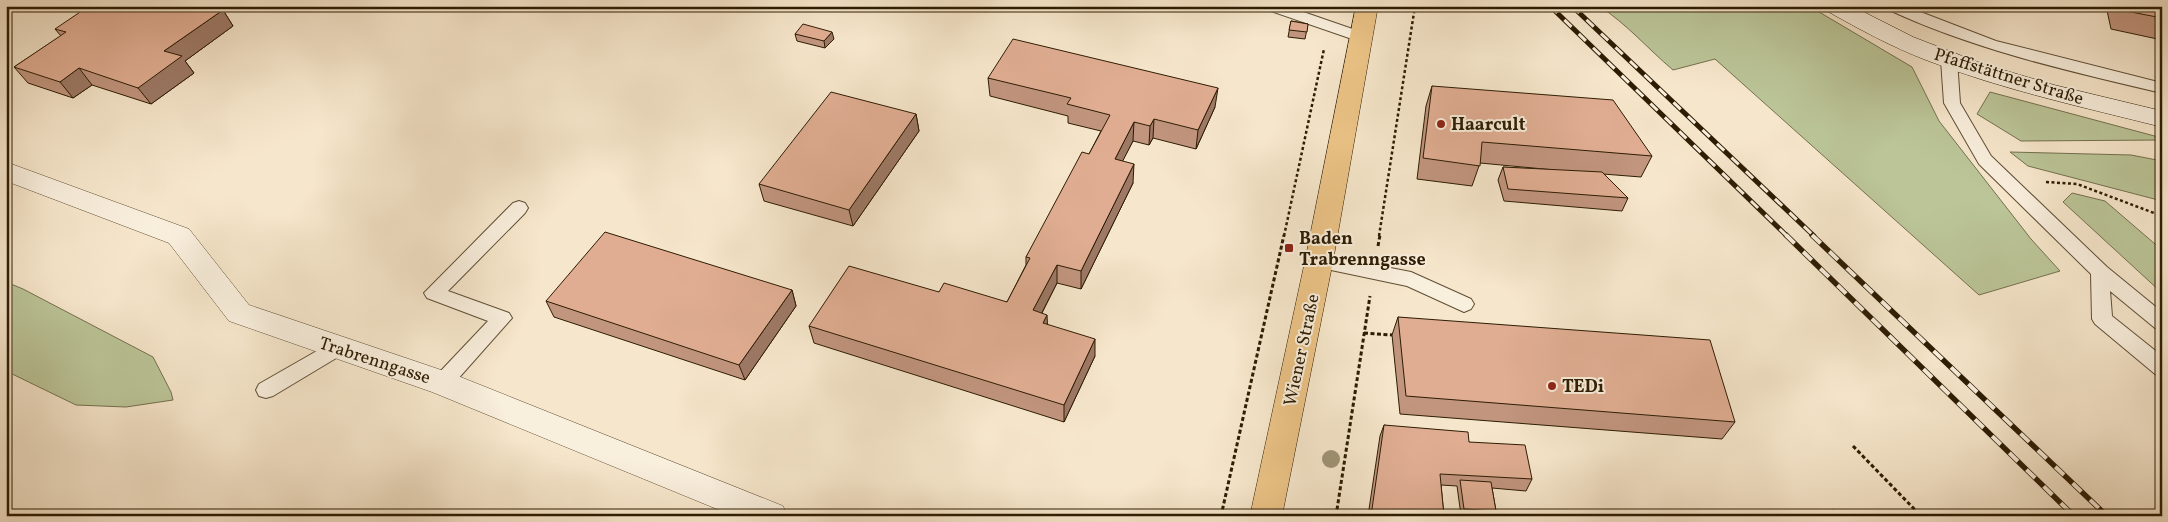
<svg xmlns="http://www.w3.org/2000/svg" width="2168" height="522" font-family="Vollkorn,serif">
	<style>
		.green { fill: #bbc598; stroke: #74704e }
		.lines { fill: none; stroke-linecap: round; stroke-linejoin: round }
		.lane-casing { stroke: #5f4e35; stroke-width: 2 }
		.street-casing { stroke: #5f4e35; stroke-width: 1 }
		.secondary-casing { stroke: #2d1c03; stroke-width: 1 }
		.primary-casing { stroke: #2d1c03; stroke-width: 1 }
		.path-far1 { stroke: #2d1c03; stroke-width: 2.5; stroke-dasharray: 3 2.5; stroke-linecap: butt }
		.path { stroke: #2d1c03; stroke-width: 3; stroke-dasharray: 4 2.5; stroke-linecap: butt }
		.lane { fill: #f9efdd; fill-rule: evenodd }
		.street { fill: #f9efdd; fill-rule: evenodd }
		.secondary { fill: #f9efdd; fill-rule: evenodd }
		.primary { fill: #ebc386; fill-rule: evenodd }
		.rail-far1-casing { stroke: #2d1c03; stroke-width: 5 }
		.rail-casing { stroke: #2d1c03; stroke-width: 5.5 }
		.rail-far1 { stroke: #f9efdd; stroke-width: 3; stroke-dasharray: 10; stroke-linecap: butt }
		.rail { stroke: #f9efdd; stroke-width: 4; stroke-dasharray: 12; stroke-linecap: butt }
		.tree { fill: #9f9376 }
		.wall { fill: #c1957e; stroke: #2d1c03 }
		.shaded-wall { fill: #9d7966; stroke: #2d1c03 }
		.building { fill: #e0ad92; stroke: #2d1c03 }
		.poi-dot { fill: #8f2418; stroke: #f9efdd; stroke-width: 2 }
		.labels { text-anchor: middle; stroke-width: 4; stroke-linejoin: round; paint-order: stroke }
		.street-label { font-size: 18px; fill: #2d1c03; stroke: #f9efdd }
		.poi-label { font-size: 18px; font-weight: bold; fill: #2d1c03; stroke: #f9efdd; text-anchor: start }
	</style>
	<rect width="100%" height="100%" fill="#f6e6cb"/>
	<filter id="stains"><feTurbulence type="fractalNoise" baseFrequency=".004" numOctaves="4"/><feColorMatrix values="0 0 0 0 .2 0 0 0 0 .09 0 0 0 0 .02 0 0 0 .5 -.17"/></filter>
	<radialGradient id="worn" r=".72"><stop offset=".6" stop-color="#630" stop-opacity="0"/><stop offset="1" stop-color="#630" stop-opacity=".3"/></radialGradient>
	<path class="green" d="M1599 6H1809L1912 67 1939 121 2031 239 2060 271 1979 295 1715 59 1673 70C1648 49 1627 24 1599 6Z
		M1990 92 2162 138V140L2021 141 1977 114Z
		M2010 152 2131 155 2162 161V201L2028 166Z
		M2072 193 2105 201 2162 250V293L2063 202Z
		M6 282 23 289 153 357 171 392 173 400 126 407 76 405 6 371Z"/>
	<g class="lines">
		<defs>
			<path id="lane" d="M1266 6H1286L1367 34 1369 37 1361 42 1355 40 1268 10Z
				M1885 6H1905L1996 41 2162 83V93C2068 71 1975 50 1887 9Z
				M1949 55 1955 56 1957 60 1960 103 1991 156 2107 267 2162 312V331L2155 328 2110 291 2112 316 2162 356V376L2155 374 2095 324 2092 319 2091 274 1979 164 1944 103 1941 60 1943 56Z
				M519 201 525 203 528 208 525 213 448 291 509 313 512 318 449 389 442 391 435 389 432 383 435 377 488 321 427 298 424 293 513 203Z
				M1319 254 1411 272 1471 299 1474 304 1471 309 1464 312 1407 286 1312 266 1310 261 1312 256Z
				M336 340 343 342 346 348 343 354 273 396 266 398 259 396 256 390 259 384Z"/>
			<path id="street" d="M6 162 189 229 249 305 453 374 783 506 787 516H734L432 392 229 321 169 243 6 181Z"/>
			<path id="secondary" d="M1824 6H1852L1913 37 1983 64 2054 85 2162 111V127C2083 107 2003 90 1926 60 1892 47 1859 29 1827 11Z"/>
			<path id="primary" d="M1356 6H1378L1333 261 1282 516H1250L1305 261Z"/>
		</defs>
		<use href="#lane" class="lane-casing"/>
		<use href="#street" class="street-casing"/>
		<use href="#secondary" class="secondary-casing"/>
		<use href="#primary" class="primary-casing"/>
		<path class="path-far1" d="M2046 182 2077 184 2162 216
			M1284 236 1324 49
			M1379 236 1415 6"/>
		<path class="path" d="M1378 246 1380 235
			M1364 333 1392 335
			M1853 446 1921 516
			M1221 516 1284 235
			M1336 516 1370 296"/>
		<use href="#lane" class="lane"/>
		<use href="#street" class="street"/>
		<use href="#secondary" class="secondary"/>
		<use href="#primary" class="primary"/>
		<defs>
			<path id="rail-far1" d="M1550 6 1787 236
				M1572 6 1814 236"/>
			<path id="rail" d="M1786 235 2074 516
				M1812 235 2107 516"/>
		</defs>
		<use href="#rail-far1" class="rail-far1-casing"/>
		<use href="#rail" class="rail-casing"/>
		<use href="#rail-far1" class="rail-far1"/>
		<use href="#rail" class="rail"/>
	</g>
	<circle class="tree" cx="1331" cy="459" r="9"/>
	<path class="wall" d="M965 6H991L987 12Z
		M2106 6H2162V40L2111 29Z
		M223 10 233 26 185 61 194 73 151 104 92 85 73 98 28 83 14 67 61 36 55 29Z
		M1291 21 1308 24 1305 39 1288 37Z
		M795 34 834 39 825 48 797 41Z
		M988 78 1215 107 1196 149 1153 138 1149 145 1133 141 1122 161 1133 183 1081 289 1057 283 1042 313 1048 325 1095 356 1064 422 814 343 809 326 939 292 1007 302 1026 265V257L1089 154 1101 131 1068 123V116L990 96Z
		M1432 86 1652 156 1641 177 1603 174 1628 198 1622 211 1504 201 1498 180 1503 167 1565 171 1480 163 1472 186 1417 179 1426 106Z
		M916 114 919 131 853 226 764 201 759 184Z
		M792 290 796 306 745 380 554 317 546 301Z
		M1398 317 1735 422 1722 439 1400 414 1392 335Z
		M1384 425 1469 442 1532 479 1526 491 1492 488 1496 511 1493 516 1461 515 1457 486 1441 485 1444 516H1368L1380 436Z"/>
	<path class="shaded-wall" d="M987 6H991L987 12Z
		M223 10 233 26 185 61 194 73 151 104 138 88 164 51Z
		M832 32 834 39 825 48 824 41Z
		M79 68 92 85 73 98 60 82Z
		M1218 88 1215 107 1196 149 1198 130Z
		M916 114 919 131 853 226 849 210Z
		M1154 119 1153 138 1149 145 1150 126Z
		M1134 122 1133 141 1114 178 1115 159Z
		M1134 164 1133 183 1081 289V271Z
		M1057 265V283L1034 328 1033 310Z
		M792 290 796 306 745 380 739 365Z
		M1047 315 1048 333 1043 323Z
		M1095 339V356L1064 422V405Z"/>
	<path class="building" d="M89 6H211L223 10 164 51 182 56 138 88 79 68 60 82 14 67 66 32 55 29Z
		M2125 6H2162V18L2126 11Z
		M1291 21 1308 24 1307 32 1289 30Z
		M803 24 832 32 824 41 795 34Z
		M1013 39 1218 88 1198 130 1154 119 1150 126 1134 122 1115 159 1134 164 1081 271 1057 265 1033 310 1047 315 1043 323 1095 339 1064 405 809 326 849 266 939 292 944 283 1007 302 1030 258 1026 257 1082 152 1089 154 1110 115 1067 104 1071 98 988 78Z
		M1432 86 1613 100 1652 156 1482 142 1480 166 1423 158Z
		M831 92 916 114 849 210 759 184Z
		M1503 167 1602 172 1628 198 1508 189Z
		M605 232 792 290 739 365 546 301Z
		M1398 317 1710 340 1735 422 1406 396Z
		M1384 425 1468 432 1469 442 1525 445 1532 479 1440 474 1444 516H1371Z
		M1460 480 1491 482 1496 511 1464 509Z
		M1834 510 1838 516H1808Z"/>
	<g class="poi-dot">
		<circle cx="1441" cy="124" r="5"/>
		<rect x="1284" y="243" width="10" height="10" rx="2.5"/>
		<circle cx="1552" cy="386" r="5"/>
	</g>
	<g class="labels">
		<g class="street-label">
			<text transform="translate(2009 76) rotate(17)" y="6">Pfaffstättner Straße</text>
			<text transform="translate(1301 350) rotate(-78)" y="6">Wiener Straße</text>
			<text transform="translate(375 360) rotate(18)" y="6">Trabrenngasse</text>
		</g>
		<g class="poi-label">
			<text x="1451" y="130">Haarcult</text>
			<text x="1299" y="244">Baden<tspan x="1299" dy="21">Trabrenngasse</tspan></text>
			<text x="1562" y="392">TEDi</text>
		</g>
	</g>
	<rect width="2168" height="522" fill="none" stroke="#f6e6cb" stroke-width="25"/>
	<rect x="8" y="8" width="2153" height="507" fill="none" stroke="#2d1c03" stroke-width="2.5"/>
	<rect x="12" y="12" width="2143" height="497" fill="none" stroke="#2d1c03"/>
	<rect width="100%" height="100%" filter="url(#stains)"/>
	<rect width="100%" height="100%" fill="url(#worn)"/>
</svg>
